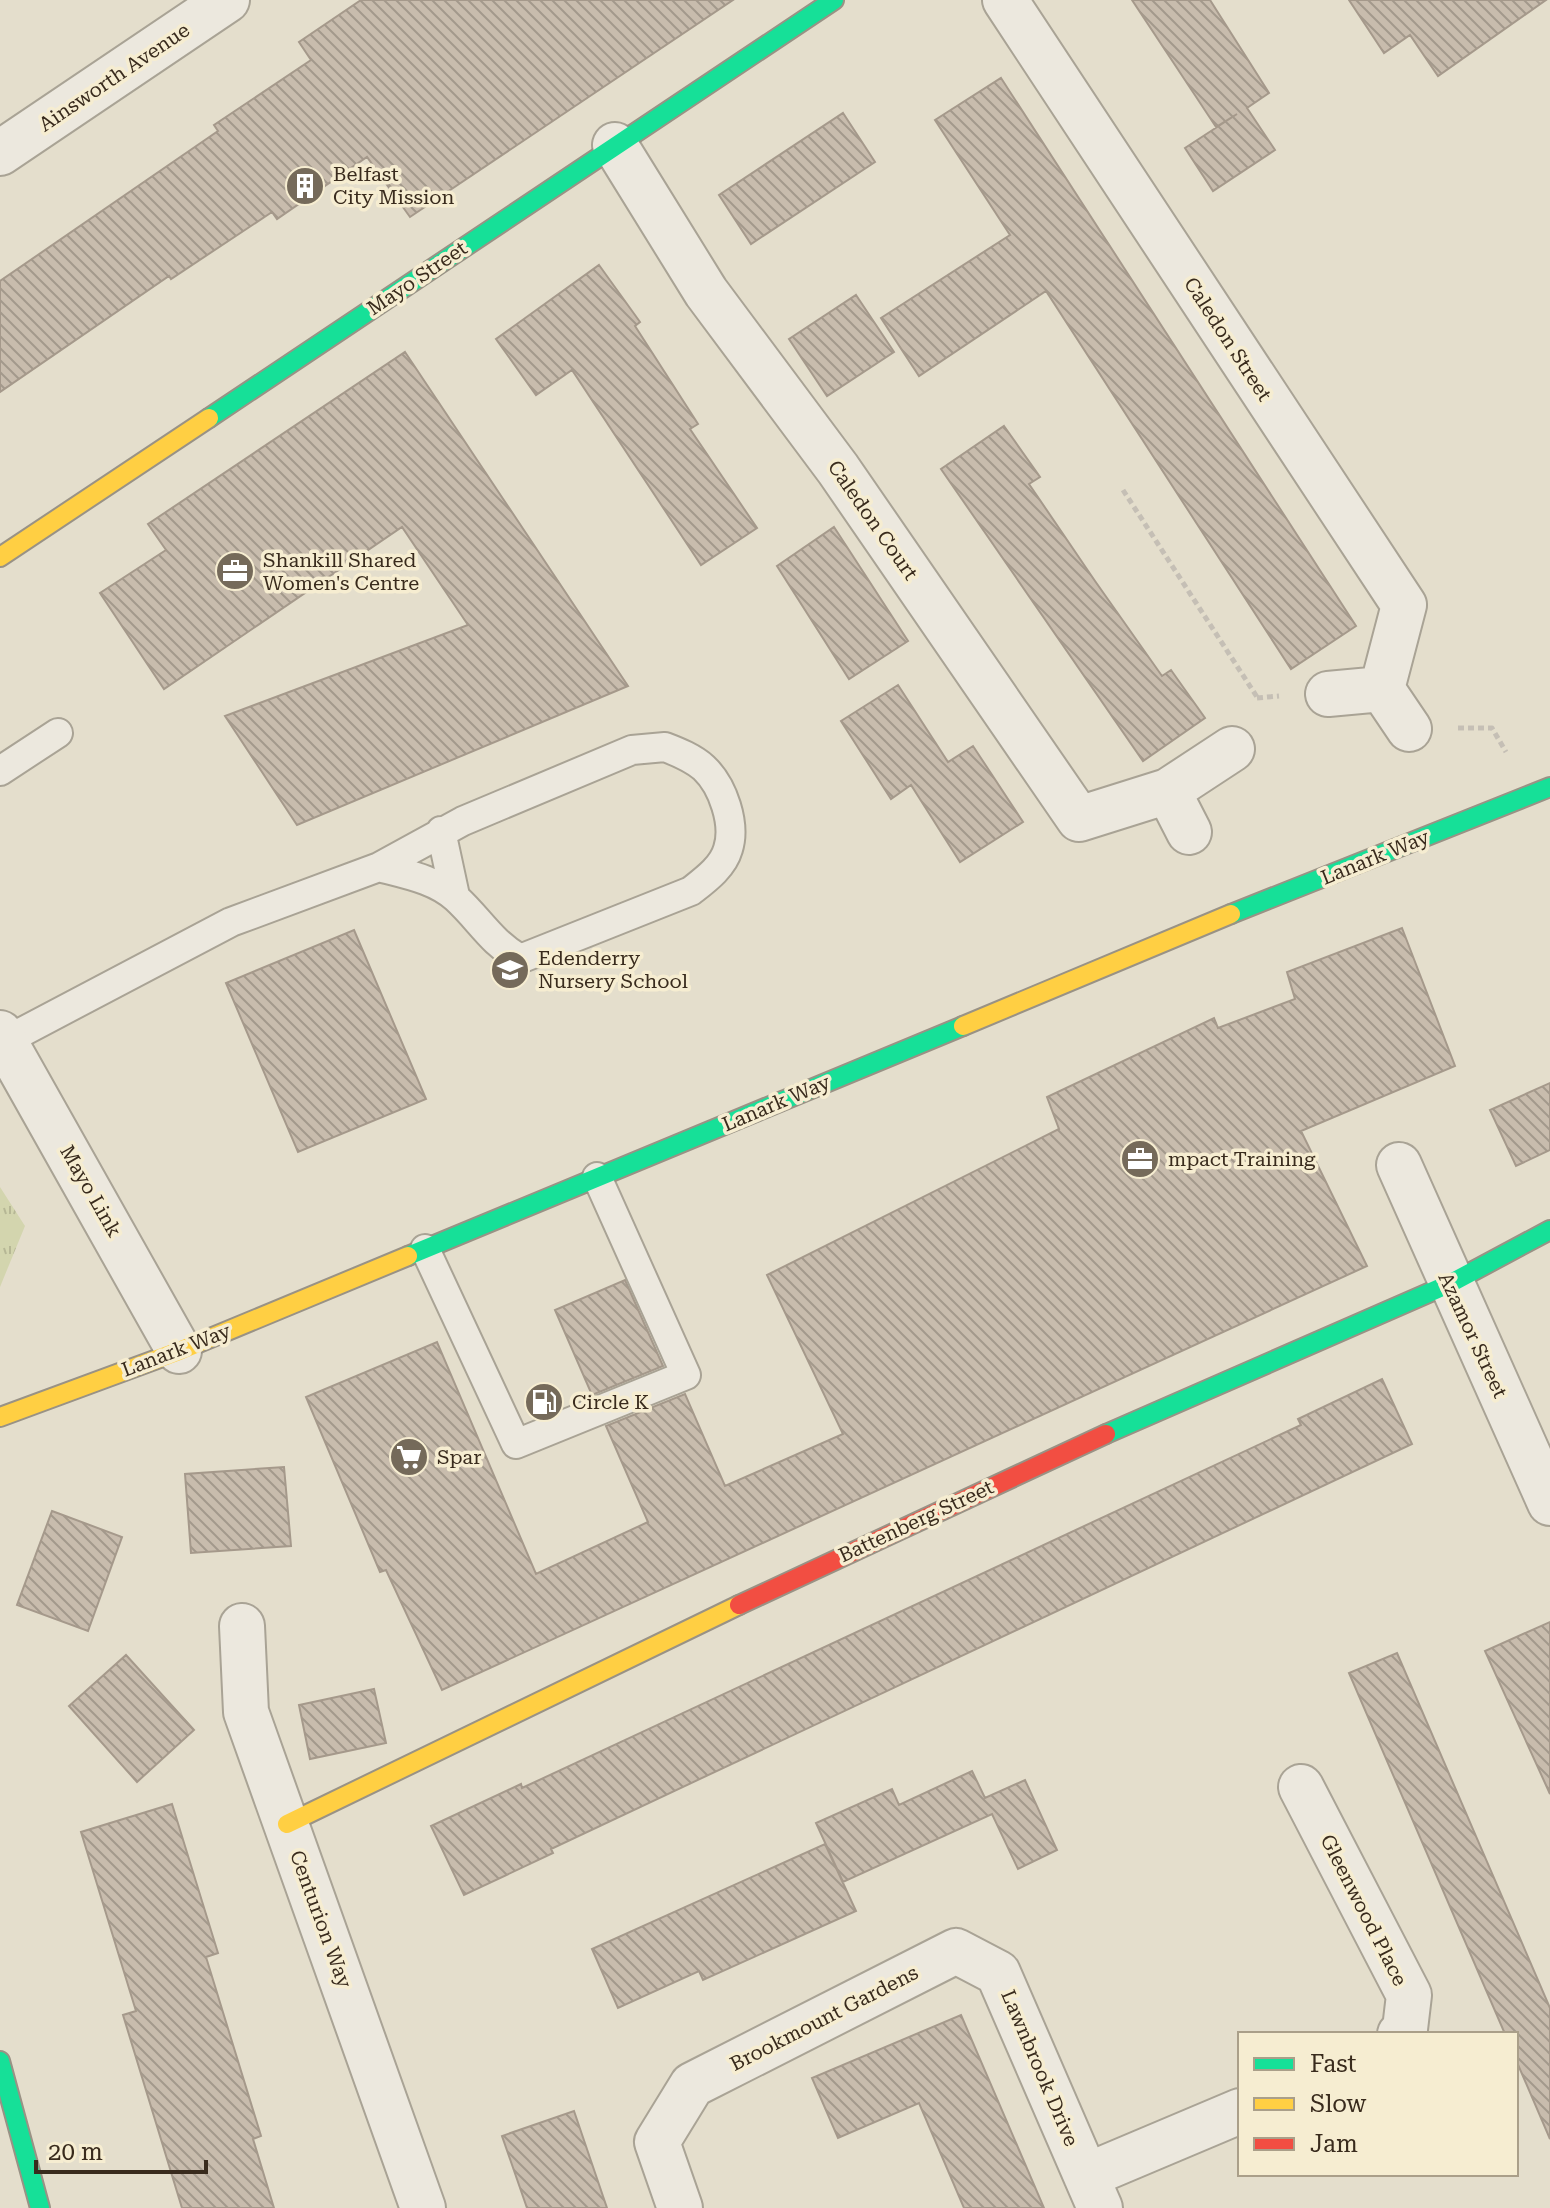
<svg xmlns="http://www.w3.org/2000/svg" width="1550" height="2208" font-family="'Roboto Serif',serif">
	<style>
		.grass { fill: url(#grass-tufts) }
		.building { fill: url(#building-back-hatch); stroke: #a5998b; stroke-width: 2 }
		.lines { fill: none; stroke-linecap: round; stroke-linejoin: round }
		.lane-casing { stroke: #a9a395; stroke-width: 32 }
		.street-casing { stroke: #a9a395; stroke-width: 48 }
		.fast-casing { stroke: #999285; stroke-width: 22 }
		.slow-casing { stroke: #999285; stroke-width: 22 }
		.jam-casing { stroke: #999285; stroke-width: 22 }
		.path { stroke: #c5bfb5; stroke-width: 5; stroke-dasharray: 6 4; stroke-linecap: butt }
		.lane { stroke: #ece8de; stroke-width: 28 }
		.street { stroke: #ece8de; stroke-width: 44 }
		.fast { stroke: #16e098; stroke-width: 18 }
		.slow { stroke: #ffcf43; stroke-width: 18 }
		.jam { stroke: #f24e42; stroke-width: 18 }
		.labels { text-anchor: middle; stroke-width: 7; stroke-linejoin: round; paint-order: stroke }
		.street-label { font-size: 20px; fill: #392b1d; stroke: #f6edd1 }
		.poi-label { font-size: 20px; fill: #392b1d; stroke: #f6edd1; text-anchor: start }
	</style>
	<defs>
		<pattern id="grass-tufts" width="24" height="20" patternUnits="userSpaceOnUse" patternTransform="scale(2)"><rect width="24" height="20" fill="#d3d5ae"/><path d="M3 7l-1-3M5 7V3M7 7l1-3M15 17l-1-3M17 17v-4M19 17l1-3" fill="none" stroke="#b6b795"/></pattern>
		<pattern id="building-back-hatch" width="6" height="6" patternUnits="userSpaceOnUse" patternTransform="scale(2)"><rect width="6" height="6" fill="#c8bcad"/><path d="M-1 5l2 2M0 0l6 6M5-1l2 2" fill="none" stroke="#a3998c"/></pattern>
	</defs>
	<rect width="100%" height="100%" fill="#e4decc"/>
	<path class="grass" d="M0 1187 25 1226 0 1287Z"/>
	<path class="building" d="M361 0H733L410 217 367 157 277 219 272 212 171 279 169 276 0 392V281L218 131 214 125 311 60 299 42Z
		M1132 0H1210L1269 93 1247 108 1275 150 1213 191 1185 148 1237 114 1216 127Z
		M1349 0H1546L1438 76 1410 35 1384 53Z
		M1001 78 1356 626 1291 669 1046 291 919 376 881 318 1010 235 935 120Z
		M843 113 875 162 751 244 719 195Z
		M599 265 640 322 635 326 698 424 690 429 757 528 701 565 572 370 536 395 496 339Z
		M856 295 894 352 827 396 789 339Z
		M405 352 628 686 297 825 225 716 468 625 402 527 164 689 100 593 166 550 148 524Z
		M1004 426 1040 477 1029 484 1095 581 1162 676 1171 670 1205 718 1143 761 941 469Z
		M834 527 908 641 849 679 777 566Z
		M898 685 948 762 973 746 1023 822 960 862 911 785 891 799 841 721Z
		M1402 928 1455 1066 1301 1131 1367 1266 442 1690 386 1570 380 1572 306 1397 437 1342 536 1574 648 1522 606 1426 685 1394 725 1486 843 1434 767 1275 1059 1129 1047 1097 1214 1018 1218 1028 1295 999 1287 972Z
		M354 930 426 1099 298 1152 226 983Z
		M1550 1083V1150L1516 1166 1490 1110Z
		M625 1280 663 1366 592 1395 555 1310Z
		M1382 1379 1412 1444 551 1849 553 1853 464 1895 431 1826 521 1784 522 1788 1301 1425 1298 1419Z
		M284 1467 291 1546 191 1553 185 1474Z
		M52 1511 122 1537 88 1631 17 1605Z
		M1550 1622V1794L1485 1651Z
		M1397 1653 1550 2008V2139L1516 2060V2034H1505L1349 1673Z
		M126 1655 194 1730 137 1782 69 1706Z
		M374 1689 386 1743 310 1759 299 1705Z
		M972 1771 985 1798 1025 1780 1057 1850 1018 1869 992 1814 843 1882 816 1823 892 1789 899 1805Z
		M172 1804 218 1953 206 1957 261 2136 253 2139 274 2208H182L123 2015 136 2011 81 1832Z
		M825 1844 856 1911 703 1980 699 1971 618 2008 592 1949Z
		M961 2015 1044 2208H964L919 2103 838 2138 812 2078Z
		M574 2111 607 2208H527L502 2136Z"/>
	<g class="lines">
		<defs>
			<path id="lane" d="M665 747C678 752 693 758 704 768 723 786 736 824 728 849 723 867 705 880 691 891L520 959C490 941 480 920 456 898 435 879 405 874 379 867L463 821 632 750Z
				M0 771 58 733
				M441 831 455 896
				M5 1041 231 922 379 867
				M425 1249 516 1444 686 1375 597 1177"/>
			<path id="street" d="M1005 0 1404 605 1382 689 1328 694
				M615 145 706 292 838 469 1079 819 1168 791 1232 749
				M0 153 227 0
				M1382 689 1409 729
				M1168 791 1189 832
				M0 1033 179 1351
				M1399 1165 1550 1503
				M242 1626 246 1712 423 2208
				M1301 1787 1409 1995 1405 2029 1400 2034
				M1086 2176 1240 2111
				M680 2208 657 2142 692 2085 956 1951 998 1973 1100 2208"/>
			<path id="fast" d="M209 418 834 0
				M1231 914 1550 787
				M408 1256 963 1026
				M1106 1434 1449 1284 1550 1230
				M0 2061 40 2208"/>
			<path id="slow" d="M0 557 209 418
				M963 1026 1231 914
				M0 1417 179 1351 408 1256
				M287 1824 739 1605"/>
			<path id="jam" d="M739 1605 1106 1434"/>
		</defs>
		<use href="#lane" class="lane-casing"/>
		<use href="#street" class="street-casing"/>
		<use href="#fast" class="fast-casing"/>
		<use href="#slow" class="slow-casing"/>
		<use href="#jam" class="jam-casing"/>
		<path class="path" d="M1123 490 1257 697
			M1257 698 1279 696
			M1458 728H1492L1506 752"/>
		<use href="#lane" class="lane"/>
		<use href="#street" class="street"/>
		<use href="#fast" class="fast"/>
		<use href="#slow" class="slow"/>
		<use href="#jam" class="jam"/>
	</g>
	<defs>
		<symbol id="building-disc" viewBox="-11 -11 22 22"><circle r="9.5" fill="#756a5a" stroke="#f6edd1"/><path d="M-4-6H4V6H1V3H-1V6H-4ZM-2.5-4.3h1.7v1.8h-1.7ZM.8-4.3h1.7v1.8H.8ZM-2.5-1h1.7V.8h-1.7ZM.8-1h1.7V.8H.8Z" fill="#fff"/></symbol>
		<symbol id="office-disc" viewBox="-11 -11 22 22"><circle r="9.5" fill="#756a5a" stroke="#f6edd1"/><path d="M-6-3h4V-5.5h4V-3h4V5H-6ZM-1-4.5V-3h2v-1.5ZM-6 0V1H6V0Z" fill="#fff"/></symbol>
		<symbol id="school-disc" viewBox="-11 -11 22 22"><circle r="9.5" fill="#756a5a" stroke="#f6edd1"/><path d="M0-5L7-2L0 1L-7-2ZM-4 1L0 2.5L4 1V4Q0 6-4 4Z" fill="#fff"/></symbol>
		<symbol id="fuel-disc" viewBox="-11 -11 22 22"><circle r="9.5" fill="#756a5a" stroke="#f6edd1"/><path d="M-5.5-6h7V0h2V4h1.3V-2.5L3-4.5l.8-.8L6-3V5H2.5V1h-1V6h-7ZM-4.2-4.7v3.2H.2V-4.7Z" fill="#fff"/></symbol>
		<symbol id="supermarket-disc" viewBox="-11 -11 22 22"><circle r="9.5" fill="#756a5a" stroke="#f6edd1"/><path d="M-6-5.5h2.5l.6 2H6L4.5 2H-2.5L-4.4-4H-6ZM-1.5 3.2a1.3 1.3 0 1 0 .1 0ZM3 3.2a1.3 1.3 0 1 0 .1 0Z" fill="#fff"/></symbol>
	</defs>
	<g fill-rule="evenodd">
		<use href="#building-disc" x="283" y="164" width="44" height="44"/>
		<use href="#office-disc" x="213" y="549" width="44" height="44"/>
		<use href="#school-disc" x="488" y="948" width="44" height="44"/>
		<use href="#office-disc" x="1118" y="1137" width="44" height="44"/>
		<use href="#fuel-disc" x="522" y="1380" width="44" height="44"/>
		<use href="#supermarket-disc" x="387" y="1435" width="44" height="44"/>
	</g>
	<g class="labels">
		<g class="street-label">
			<text transform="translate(114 77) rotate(-34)" y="7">Ainsworth Avenue</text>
			<text transform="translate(417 278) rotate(-34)" y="7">Mayo Street</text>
			<text transform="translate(1228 339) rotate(57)" y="7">Caledon Street</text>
			<text transform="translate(873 520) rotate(55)" y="7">Caledon Court</text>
			<text transform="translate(1375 857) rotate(-22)" y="7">Lanark Way</text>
			<text transform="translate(776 1103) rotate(-23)" y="7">Lanark Way</text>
			<text transform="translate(91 1191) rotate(60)" y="7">Mayo Link</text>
			<text transform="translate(1473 1335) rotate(65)" y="7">Azamor Street</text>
			<text transform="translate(176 1350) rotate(-21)" y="7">Lanark Way</text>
			<text transform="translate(916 1521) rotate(-25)" y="7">Battenberg Street</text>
			<text transform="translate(1364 1910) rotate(63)" y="7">Gleenwood Place</text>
			<text transform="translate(321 1919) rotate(70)" y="7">Centurion Way</text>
			<text transform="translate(824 2018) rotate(-27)" y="7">Brookmount Gardens</text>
			<text transform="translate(1040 2068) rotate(67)" y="7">Lawnbrook Drive</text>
		</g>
		<g class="poi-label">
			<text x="333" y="181">Belfast<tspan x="333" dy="23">City Mission</tspan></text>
			<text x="263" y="567">Shankill Shared<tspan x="263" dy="23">Women's Centre</tspan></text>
			<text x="538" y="965">Edenderry<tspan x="538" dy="23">Nursery School</tspan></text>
			<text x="1168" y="1166">mpact Training</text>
			<text x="572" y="1409">Circle K</text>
			<text x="437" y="1464">Spar</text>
		</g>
	</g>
	<rect x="1238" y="2032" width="280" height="144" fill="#f6edd1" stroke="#aa9f89" stroke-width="2"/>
	<rect x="1254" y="2058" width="40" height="12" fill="#16e098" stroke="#aa9f89" stroke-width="2"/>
	<text x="1310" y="2072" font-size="24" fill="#392b1d">Fast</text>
	<rect x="1254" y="2098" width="40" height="12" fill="#ffcf43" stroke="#aa9f89" stroke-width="2"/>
	<text x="1310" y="2112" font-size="24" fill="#392b1d">Slow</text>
	<rect x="1254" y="2138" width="40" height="12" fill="#f24e42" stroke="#aa9f89" stroke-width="2"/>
	<text x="1310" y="2152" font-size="24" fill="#392b1d">Jam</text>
	<path d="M36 2160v12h170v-12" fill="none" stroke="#392b1d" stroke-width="4"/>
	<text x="48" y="2160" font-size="24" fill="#392b1d" stroke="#f6edd1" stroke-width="6" paint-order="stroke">20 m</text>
</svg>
